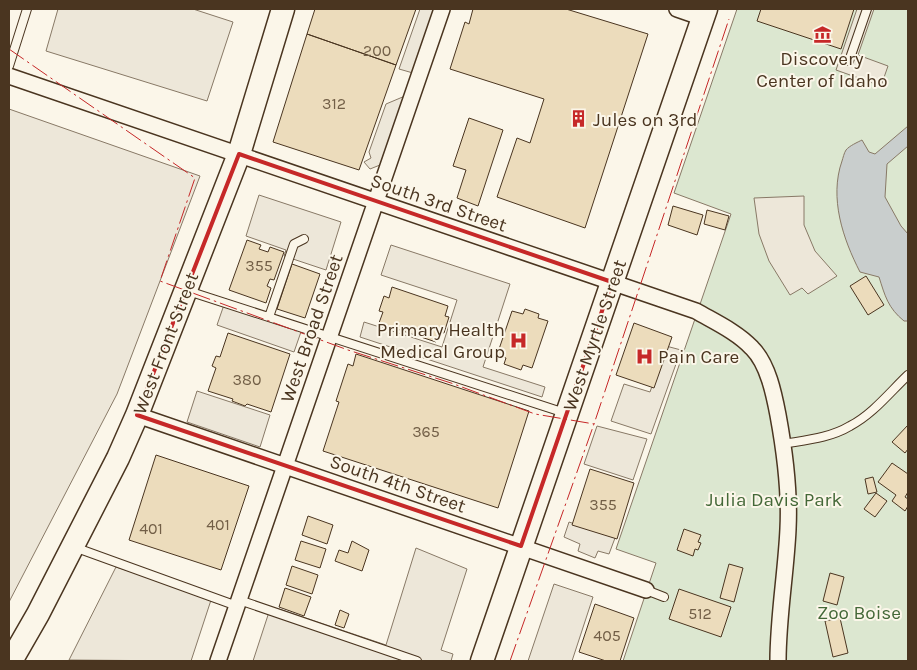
<svg xmlns="http://www.w3.org/2000/svg" width="917" height="670" font-family="Karla,sans-serif">
	<style>
		.green { fill: #dce7d0; stroke: #887966 }
		.parking { fill: #ede7d9; stroke: #887966 }
		.water { fill: #c9cecd; stroke: #887966 }
		.building { fill: #ecdcbc; stroke: #4a3520 }
		.lines { fill: none; stroke-linecap: round; stroke-linejoin: round }
		.service-casing { stroke: #4a3520; stroke-width: 10 }
		.minor-casing { stroke: #4a3520; stroke-width: 18 }
		.primary-casing { stroke: #4a3520; stroke-width: 25 }
		.service { stroke: #fbf6e9; stroke-width: 8 }
		.minor { stroke: #fbf6e9; stroke-width: 15 }
		.primary { stroke: #fbf6e9; stroke-width: 22 }
		.power { stroke: #c62828; stroke-width: 1; stroke-dasharray: 18 4 2.5 4; stroke-linecap: butt }
		.marked { fill: none; stroke: #c62828; stroke-width: 4; stroke-linejoin: round }
		.labels { text-anchor: middle; stroke-width: 4; stroke-linejoin: round; paint-order: stroke }
		.number-label { font-size: 16px; fill: #725f47 }
		.poi-label { font-size: 19px; fill: #4a3520; stroke: #fbf6e9; text-anchor: start }
		.street-label { font-size: 19px; fill: #4a3520; stroke: #fbf6e9 }
		.park-label { font-size: 19px; fill: #436837; stroke: #fbf6e9 }
	</style>
	<rect width="100%" height="100%" fill="#fbf6e9"/>
	<path class="green" d="M737 9H908V661H623L656 563 616 549 731 214 674 193Z"/>
	<path class="parking" d="M58 9H193L233 22 207 101 46 51Z
		M420 9H434L413 73 399 69Z
		M857 9H874L858 55 888 66 881 86 836 70Z
		M405 96 380 165 370 169 364 162 371 158 369 152 386 104Z
		M9 109 200 176 117 394 9 602Z
		M259 195 341 222 326 270 284 256 286 250 246 236Z
		M804 196V225L815 251 837 276 808 294 802 288 790 295 769 261 759 234 754 198Z
		M391 245 510 284 483 367 545 387 542 397 360 337 364 322 442 347 457 300 381 275Z
		M226 299 303 326 294 352 217 325Z
		M666 346 681 350 651 434 611 421 624 384 650 392Z
		M197 391 270 415 260 447 187 422Z
		M597 426 647 439 633 480 584 464Z
		M569 522 615 538 609 554 598 551 595 558 578 551 580 544 564 537Z
		M416 548 467 569 441 650 453 654 451 661H253L269 612 279 609 386 645Z
		M116 567 212 597 191 661 69 660Z
		M554 584 593 597 572 661H528Z"/>
	<path class="water" d="M908 126V146L887 164 885 197 901 226 908 234V321H904C888 308 885 296 879 277L860 272C843 239 829 198 842 161 843 158 844 153 846 150 849 146 858 142 862 140L869 152 875 154Z"/>
	<path class="building" d="M315 9H416L396 65 307 34Z
		M473 9H566L648 34 585 228 497 197 517 138 530 143 544 99 450 69 465 22 469 24Z
		M761 9H854L841 49 757 21Z
		M307 34 396 65 359 170 273 142Z
		M469 118 503 130 478 206 457 198 466 170 453 166Z
		M673 206 703 215 697 235 668 225Z
		M707 210 729 216 725 230 704 224Z
		M247 240 261 245 259 249 268 252 270 247 284 252 274 280 270 279 267 286 271 288 266 303 229 290Z
		M292 264 320 274 305 318 277 309Z
		M866 276 884 305 868 315 850 286Z
		M392 287 448 306 445 316 449 317 444 333 440 332 436 342 379 323 383 312 379 311 384 296 389 298Z
		M525 309 539 314 538 318 548 321 532 368 523 365 521 370 504 364 506 358 497 355 512 311 523 314Z
		M634 323 672 337 654 388 616 375Z
		M228 333 290 354 271 412 247 404 245 406 232 401 233 399 208 391 216 368 212 366 216 356 220 357Z
		M356 354 529 411 498 508 323 451 339 402 336 401 348 364 353 366Z
		M908 425V449L905 453 892 442Z
		M156 455 249 486 221 570 129 540Z
		M892 463 908 474V492L905 497 908 499V506L905 511 892 501 896 495 878 482Z
		M590 469 634 483 617 539 572 525Z
		M873 477 877 492 868 494 865 479Z
		M876 493 887 501 875 517 864 509Z
		M308 516 333 525 327 544 302 535Z
		M684 529 701 535 698 542 701 543 698 550 695 549 693 556 677 550Z
		M301 541 326 549 320 568 295 560Z
		M352 541 369 550 362 571 335 561 339 550 348 553Z
		M729 564 743 568 734 602 720 598Z
		M292 566 318 575 312 594 286 585Z
		M830 573 844 577 837 605 823 601Z
		M285 588 311 597 304 616 279 607Z
		M679 589 731 607 721 637 669 619Z
		M595 604 634 618 620 661H606L579 652Z
		M340 610 349 614 344 628 335 625Z
		M840 618 848 653 833 657 825 621Z"/>
	<g class="lines">
		<defs>
			<path id="service" d="M849 61 867 9
				M9 66 27 9
				M188 291 565 413
				M269 317 294 244 304 239
				M783 444C806 440 830 438 850 426 873 414 890 392 908 375
				M74 547 237 606
				M646 590 664 597
				M239 600 417 661"/>
			<path id="minor" d="M677 9 703 18
				M9 76 696 311C715 322 737 332 752 348 768 364 774 394 778 415 785 453 790 490 788 529 786 573 778 617 778 661
				M137 415 646 590
				M218 661 442 9"/>
			<path id="primary" d="M11 661 38 614 118 458 137 415 239 154 283 9
				M482 661 706 9"/>
		</defs>
		<use href="#service" class="service-casing"/>
		<use href="#minor" class="minor-casing"/>
		<use href="#primary" class="primary-casing"/>
		<use href="#service" class="service"/>
		<use href="#minor" class="minor"/>
		<use href="#primary" class="primary"/>
		<path class="power" d="M9 49 195 178 160 281 348 350 451 383 535 414 594 424
			M510 661 594 424 729 19"/>
	</g>
	<path class="marked" d="M239 154 612 282 521 546 137 415Z"/>
	<defs>
		<symbol id="museum-bare" viewBox="-9 -9 18 18"><path d="M0-6L6-3V-2H-6V-3ZM-5-1h2V3h-2ZM-1-1h2V3h-2ZM3-1h2V3H3ZM-6 4H6V6H-6Z" fill="#c62828" stroke="#fbf6e9" stroke-width="2.5" paint-order="stroke"/></symbol>
		<symbol id="building-bare" viewBox="-9 -9 18 18"><path d="M-4-6H4V6H1V3H-1V6H-4ZM-2.5-4.3h1.7v1.8h-1.7ZM.8-4.3h1.7v1.8H.8ZM-2.5-1h1.7V.8h-1.7ZM.8-1h1.7V.8H.8Z" fill="#c62828" stroke="#fbf6e9" stroke-width="2.5" paint-order="stroke"/></symbol>
		<symbol id="hospital-bare" viewBox="-9 -9 18 18"><path d="M-5-5h3v3.5h4V-5h3V5h-3V1.5h-4V5h-3Z" fill="#c62828" stroke="#fbf6e9" stroke-width="2.5" paint-order="stroke"/></symbol>
	</defs>
	<g fill-rule="evenodd">
		<use href="#museum-bare" x="810" y="22" width="25" height="25"/>
		<use href="#building-bare" x="566" y="106" width="25" height="25"/>
		<use href="#hospital-bare" x="506" y="328" width="25" height="25"/>
		<use href="#hospital-bare" x="632" y="344" width="25" height="25"/>
	</g>
	<g class="labels">
		<g class="number-label">
			<text x="377" y="56">200</text>
			<text x="334" y="109">312</text>
			<text x="259" y="271">355</text>
			<text x="247" y="385">380</text>
			<text x="426" y="437">365</text>
			<text x="603" y="510">355</text>
			<text x="218" y="530">401</text>
			<text x="151" y="534">401</text>
			<text x="700" y="619">512</text>
			<text x="607" y="641">405</text>
		</g>
		<g class="poi-label">
			<text x="822" y="65" text-anchor="middle">Discovery<tspan x="822" dy="22">Center of Idaho</tspan></text>
			<text x="593" y="126">Jules on 3rd</text>
			<text x="505" y="336" text-anchor="end">Primary Health<tspan x="505" dy="22">Medical Group</tspan></text>
			<text x="658" y="363">Pain Care</text>
		</g>
		<g class="street-label">
			<text transform="translate(439 202) rotate(19)" y="7">South 3rd Street</text>
			<text transform="translate(311 328) rotate(-71)" y="7">West Broad Street</text>
			<text transform="translate(594 335) rotate(-71)" y="7">West Myrtle Street</text>
			<text transform="translate(165 343) rotate(-69)" y="7">West Front Street</text>
			<text transform="translate(398 483) rotate(19)" y="7">South 4th Street</text>
		</g>
		<g class="park-label">
			<text x="774" y="506">Julia Davis Park</text>
			<text x="859" y="619">Zoo Boise</text>
		</g>
	</g>
	<rect width="917" height="670" fill="none" stroke="#4a3520" stroke-width="20"/>
</svg>
